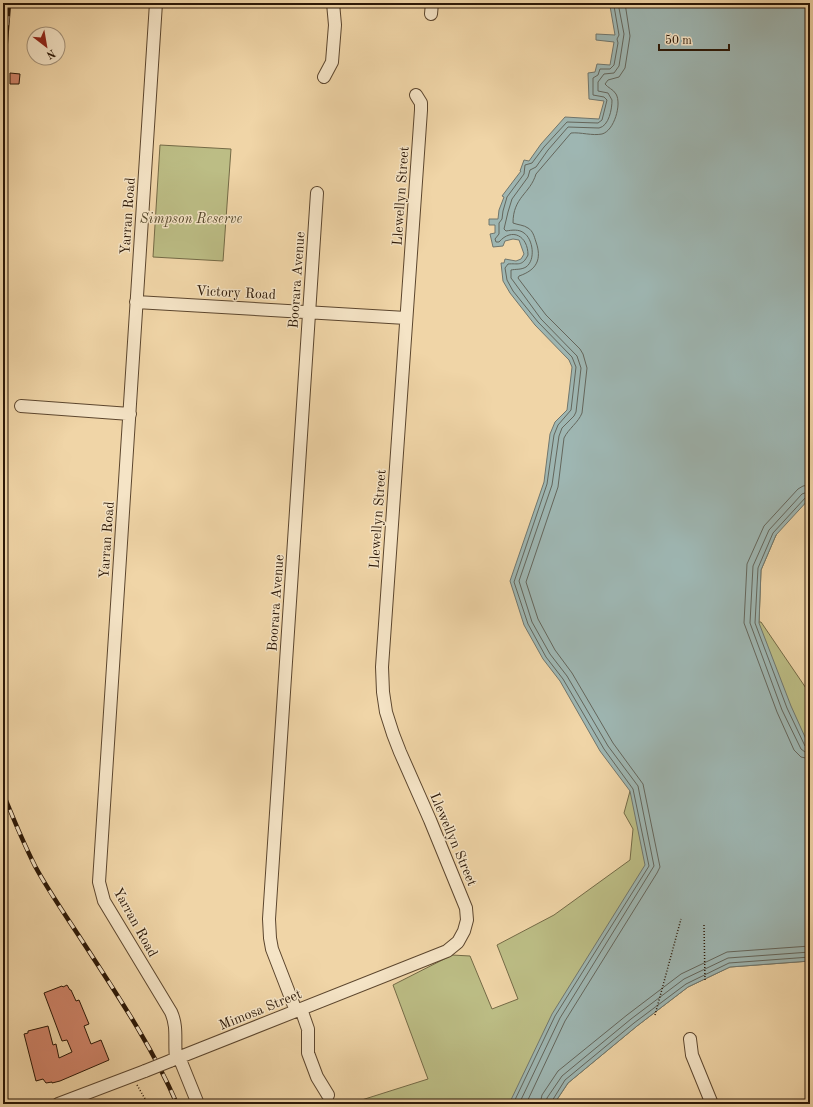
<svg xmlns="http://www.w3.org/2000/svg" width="813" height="1107" font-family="'Old Standard TT',serif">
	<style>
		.green { fill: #bcbd85; stroke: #746a46 }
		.water { fill: #9eb6b2; stroke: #70766d }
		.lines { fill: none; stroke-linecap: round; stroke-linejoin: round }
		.shore { stroke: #64665c; stroke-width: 1 }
		.building { fill: #d1856b; stroke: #2b1706 }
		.minor-casing { stroke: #5c462e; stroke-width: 14 }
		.path { stroke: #2b1706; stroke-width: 1.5; stroke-dasharray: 1 2; stroke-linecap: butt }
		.minor { stroke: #f5e4c6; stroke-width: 12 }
		.rail-casing { stroke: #2b1706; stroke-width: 4.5 }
		.rail { stroke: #f5e4c6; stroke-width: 3; stroke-dasharray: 9; stroke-linecap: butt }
		.minor-bridge-casing { stroke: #5c462e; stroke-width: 14; stroke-linecap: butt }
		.minor-bridge { stroke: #f5e4c6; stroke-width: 12 }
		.labels { text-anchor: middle; stroke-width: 3; stroke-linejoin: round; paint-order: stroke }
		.street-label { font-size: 14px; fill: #2b1706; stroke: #f5e4c6 }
		.park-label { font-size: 14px; font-style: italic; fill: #56492c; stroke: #f5e4c6 }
	</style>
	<rect width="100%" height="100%" fill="#f0d5a7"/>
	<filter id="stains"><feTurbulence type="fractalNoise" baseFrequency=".005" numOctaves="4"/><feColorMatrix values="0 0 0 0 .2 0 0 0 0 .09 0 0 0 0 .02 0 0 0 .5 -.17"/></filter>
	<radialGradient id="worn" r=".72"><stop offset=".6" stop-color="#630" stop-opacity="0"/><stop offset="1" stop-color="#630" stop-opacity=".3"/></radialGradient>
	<path class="green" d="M160 145 231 149 223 261 153 257Z
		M776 535 761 570 759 622H761L810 694V961L730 967 688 987 637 1026 568 1083 554 1104H349L428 1079 393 985 452 955 470 956 492 1009 518 999 497 945 554 915 630 860 633 829 624 813 630 791 737 605Z"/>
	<path class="water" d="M595 3H810V498L776 535 761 570 759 623 791 706 810 748V961L730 967 688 987 637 1026 568 1083 554 1104H509L552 1014 645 865 630 791 600 751 560 681 543 659 524 625 510 581 544 482 550 434 555 422 567 410 571 376 572 367 569 360 535 325 510 293 503 281 501 263H504L505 259 516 261 521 259 524 254 519 240 513 239 505 241 503 246 493 247 490 234 495 233V225H489V219H498L499 210 504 197 502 196 521 171H520L524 160 529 161 541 144 565 117 599 119 604 101 589 99 588 73 595 72 597 64 610 65 614 42 596 40V34L615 35 610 6 596 5Z"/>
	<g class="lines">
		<path class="shore" d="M810 485 803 486 798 489 764 526 747 564 744 623 777 712 794 750 801 757 810 759
			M810 491 802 494 769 530 753 566 750 623 782 710 801 749 805 752 810 753
			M810 496 806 497 773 533 758 568 755 623 787 708 805 746 807 748H810
			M513 1104 555 1016 649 866 633 789 604 749 563 679 546 657 528 624 514 582 547 484 554 435 558 425 571 410 576 367 572 357 538 322 513 291 507 280 505 268 508 264C518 263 522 267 528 255 528 236 512 227 499 242H496L495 239 499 234V223L502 219 503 211 507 197 524 174 525 165 532 163 544 147 567 122 598 123 602 120 607 100 604 97 593 95V78L598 75 600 69H610L614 65 618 43 617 39 619 35 614 6 612 3
			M519 1104 560 1018 654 866 638 786 608 746 567 676 550 654 532 622 519 581 552 485 559 436 562 428 574 416 576 412 581 368 577 356 541 319 514 282 511 278V270C515 269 521 270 526 267 536 260 533 239 524 233 519 229 512 230 506 231L504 229 508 212 512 199 528 177 530 170 536 167 548 150 568 127 599 128C609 126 612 109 612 100L608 93 598 91V82L604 74 614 73 619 66 624 34 618 3
			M526 1104 565 1021 657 873 660 867 643 784 613 743 572 673 555 650 538 619 526 582 558 487 564 438C569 428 578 423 582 413L587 368 583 354 580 349 546 315 518 278 519 276C537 270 542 259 536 242 534 236 533 231 528 228 524 225 518 225 513 223 513 197 530 194 536 174L571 133C581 132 592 136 602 134 614 131 622 104 616 94 613 89 608 88 605 84L608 80 619 77 625 68 630 36 625 3
			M540 1104 542 1095 558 1071 627 1015 681 974 727 952 810 946
			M546 1104 547 1098 562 1076 631 1019 684 979 728 958 810 952
			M551 1104 552 1101 565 1080 634 1023 686 984 729 963 810 957"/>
	</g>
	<path class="building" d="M10 73 20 74 19 84H10Z
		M67 985 70 990H71L76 1001 79 1000 89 1024 84 1026 91 1044 101 1040 109 1060 60 1081 52 1083V1082L46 1083 43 1079 36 1081 24 1034 28 1033V1031L48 1026 53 1045 56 1044 59 1058 72 1052 67 1040 62 1041 44 993 62 986 63 987Z"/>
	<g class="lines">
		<defs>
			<path id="minor" d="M156 3 99 882 104 901 171 1012C178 1027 174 1042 176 1058
				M431 14 432 3
				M324 77 332 62 335 25 333 3
				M136 302 406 318
				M21 406 130 414
				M301 1009 308 1029V1053L317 1077 328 1095
				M296 1011 272 949 270 938 269 919 317 193
				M690 1039 692 1055 712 1104
				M179 1057 198 1104
				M170 1061 447 951 458 942 464 931 467 920 466 908 430 820 400 752 393 734 386 712 383 692 382 667 421 110V103L416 95
				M58 1104 145 1071"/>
		</defs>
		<use href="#minor" class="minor-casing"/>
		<path class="path" d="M704 925 705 981
			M655 1015 681 919
			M137 1085 148 1104"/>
		<use href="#minor" class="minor"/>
		<defs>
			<path id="rail" d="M3 79 9 3
				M3 793C13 818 23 842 35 866 48 890 64 913 79 936 114 990 151 1044 177 1104"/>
		</defs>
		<use href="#rail" class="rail-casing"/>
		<use href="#rail" class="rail"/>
		<defs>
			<path id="minor-bridge" d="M145 1071 170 1061"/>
		</defs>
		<use href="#minor-bridge" class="minor-bridge-casing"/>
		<use href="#minor-bridge" class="minor-bridge"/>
	</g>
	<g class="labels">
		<g class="street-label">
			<text transform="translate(400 196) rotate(-86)" y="5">Llewellyn Street</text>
			<text transform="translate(127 216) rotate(-86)" y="5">Yarran Road</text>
			<text transform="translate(296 280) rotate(-86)" y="5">Boorara Avenue</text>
			<text transform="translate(236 292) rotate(3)" y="5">Victory Road</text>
			<text transform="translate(377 519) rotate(-86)" y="5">Llewellyn Street</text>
			<text transform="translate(106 540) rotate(-86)" y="5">Yarran Road</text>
			<text transform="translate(275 603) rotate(-86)" y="5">Boorara Avenue</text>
			<text transform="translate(454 839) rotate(67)" y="5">Llewellyn Street</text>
			<text transform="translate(136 922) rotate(61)" y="5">Yarran Road</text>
			<text transform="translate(260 1009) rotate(-22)" y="5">Mimosa Street</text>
		</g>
		<g class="park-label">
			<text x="191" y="223">Simpson Reserve</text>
		</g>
	</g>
	<rect width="813" height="1107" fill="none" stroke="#f0d5a7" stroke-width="16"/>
	<rect x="4" y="4" width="805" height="1099" fill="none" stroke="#2b1706" stroke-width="2"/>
	<rect x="8" y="8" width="797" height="1091" fill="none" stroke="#2b1706"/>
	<g transform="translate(46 46) rotate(149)"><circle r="19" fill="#f5e4c6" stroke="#a49279"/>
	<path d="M0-3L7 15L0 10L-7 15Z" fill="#8f2418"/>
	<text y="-6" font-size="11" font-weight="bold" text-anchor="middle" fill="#2b1706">N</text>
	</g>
	<path d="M659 44v6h70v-6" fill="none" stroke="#2b1706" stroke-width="2"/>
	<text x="665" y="44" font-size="12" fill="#2b1706" stroke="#f5e4c6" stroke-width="3" paint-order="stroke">50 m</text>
	<rect width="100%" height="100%" filter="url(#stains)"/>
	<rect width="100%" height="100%" fill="url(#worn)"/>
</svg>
